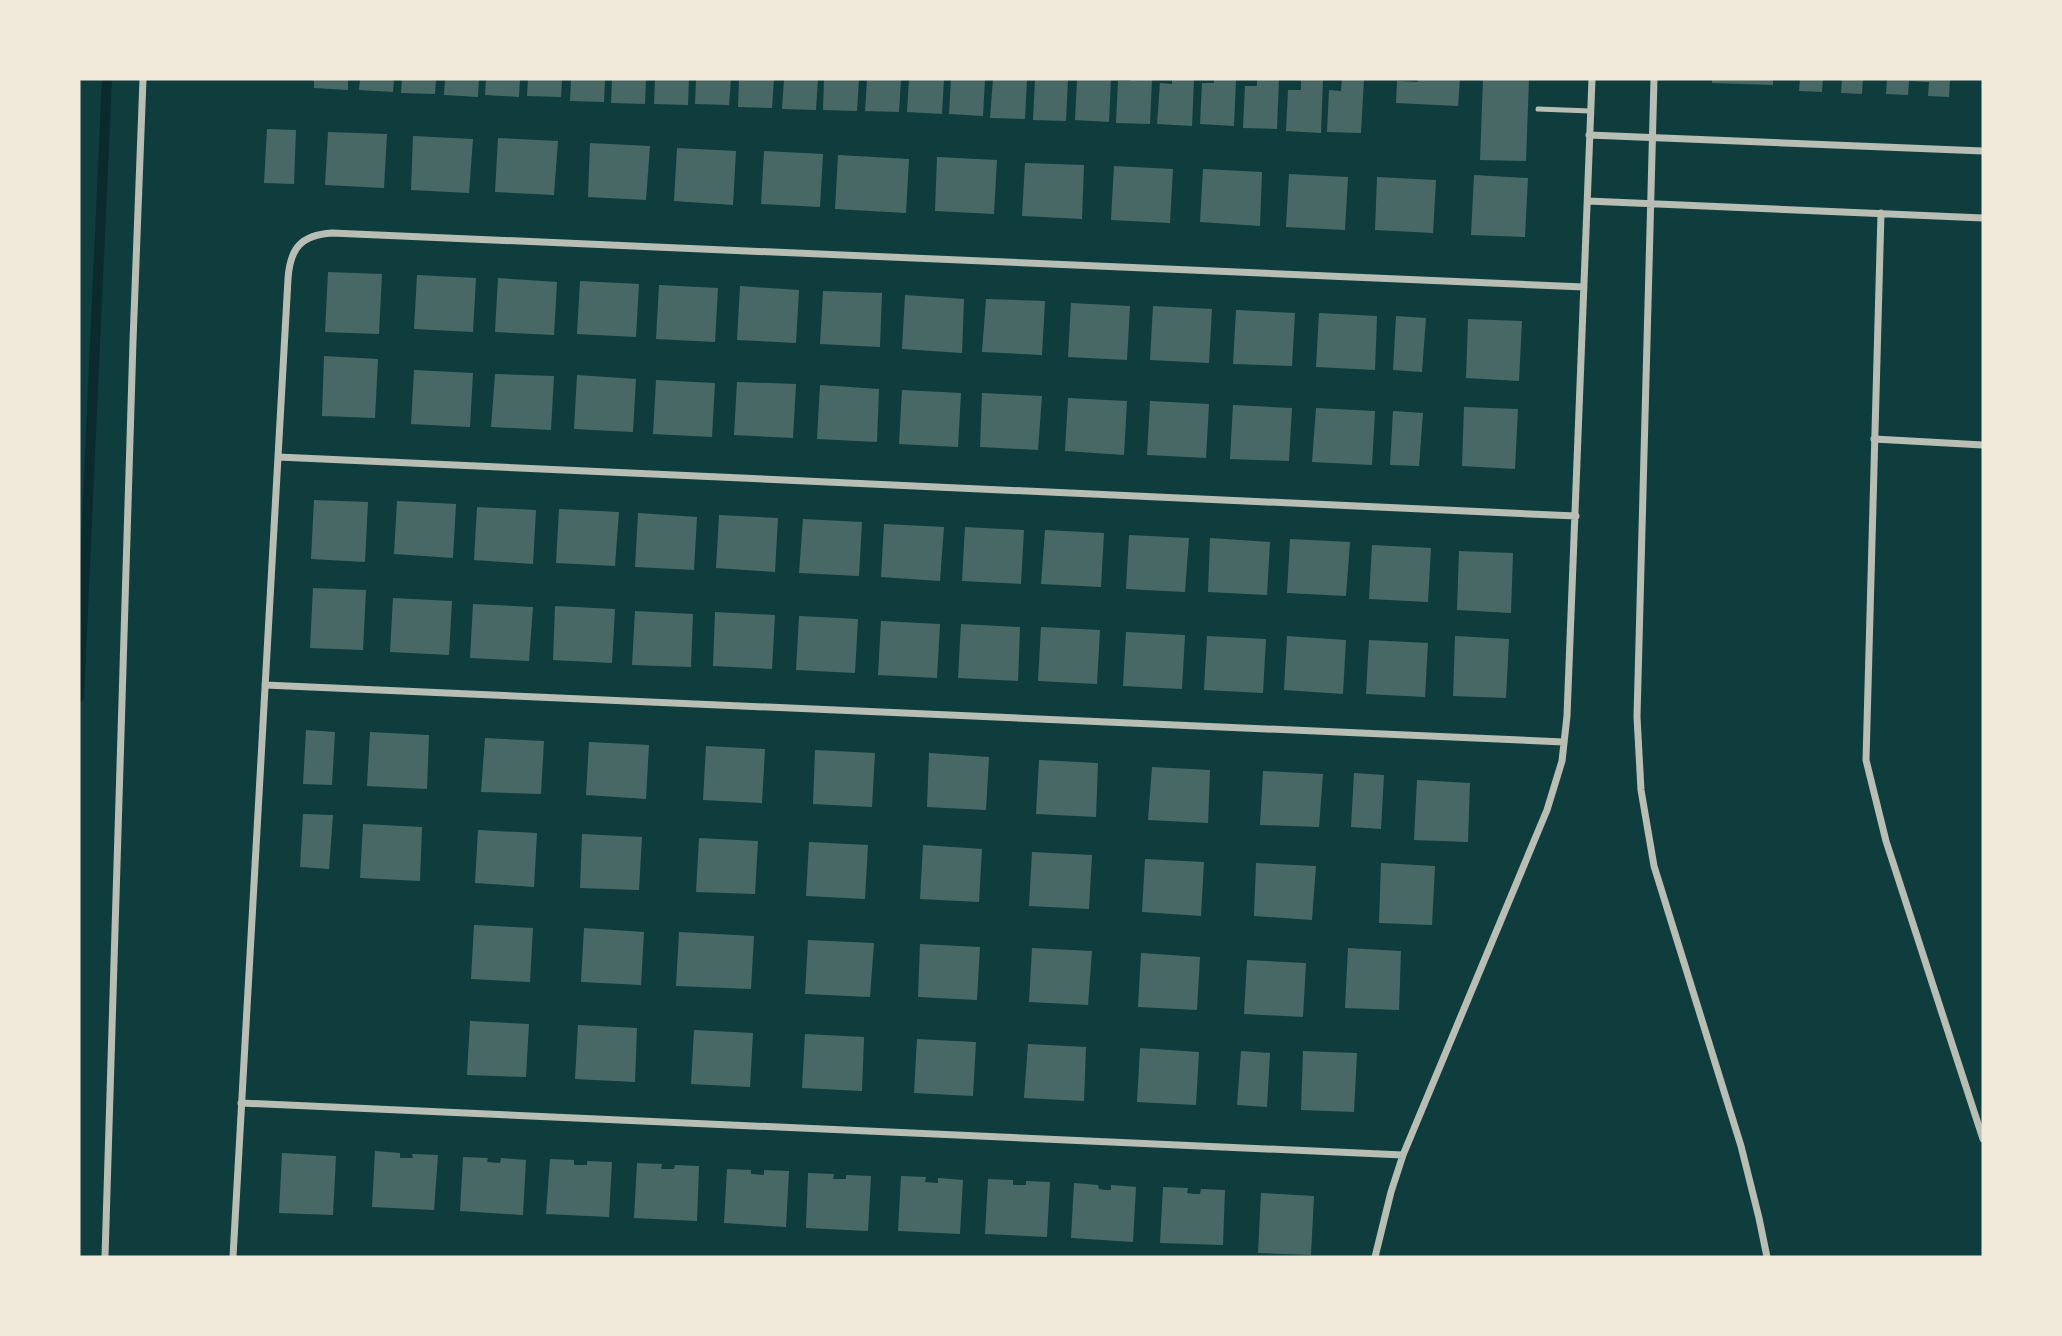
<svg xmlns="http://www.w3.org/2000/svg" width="2062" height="1336" font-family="'Space Grotesk',sans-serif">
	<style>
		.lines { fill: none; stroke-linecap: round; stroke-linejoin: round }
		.stream { stroke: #0a2a2b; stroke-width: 10 }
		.building { fill: #486865 }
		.service { stroke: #b8beb3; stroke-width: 5 }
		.minor { stroke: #b8beb3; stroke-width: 7 }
	</style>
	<rect width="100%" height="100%" fill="#0f3d3e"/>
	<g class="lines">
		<path class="stream" d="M79 697 107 79"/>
	</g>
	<path class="building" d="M314 79H348V90L314 88Z
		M360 79H394L393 92 359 90Z
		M402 79H436L435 94 401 93Z
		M445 79H479L478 97 444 95Z
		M486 79H520L519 97 485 95Z
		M528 79H562L561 97 527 96Z
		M571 79H605L604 102 570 101Z
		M612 79H646L645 104 611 103Z
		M655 79H689L688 105 654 104Z
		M696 79H731L729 105 695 104Z
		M739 79H774L772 108 738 107Z
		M784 79H818L816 110 782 109Z
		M824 79H859L857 111 823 110Z
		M867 79H901L899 112 865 111Z
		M909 79H944L942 114 907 112Z
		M951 79H985L983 116 949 114Z
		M993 79H1027L1025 119 990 118Z
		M1035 79H1068L1066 121 1033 120Z
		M1077 79H1111L1109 122 1075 120Z
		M1130 79H1152L1150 124 1116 123 1118 81H1130Z
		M1172 79H1194L1192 126 1157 124 1160 83 1172 84Z
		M1214 79H1236L1234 126 1200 124 1202 83H1214Z
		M1257 79H1279L1277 129 1243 128 1245 86H1257Z
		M1301 79H1323L1321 133 1286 131 1288 90H1301Z
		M1342 79H1364L1361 133 1327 132 1329 90 1341 91Z
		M1418 79H1460L1458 106 1396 103 1397 81 1418 82Z
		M1483 79H1529L1526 161 1480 160Z
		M1712 79H1773V85L1712 83Z
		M1800 79H1823L1822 92 1799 91Z
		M1842 79H1863L1862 94 1841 93Z
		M1887 79H1950L1949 97 1928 96 1929 82 1909 81 1908 95 1886 94Z
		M267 129 296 130 294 184 264 183Z
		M328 132 387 134 384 188 325 185Z
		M413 136 473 139 469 193 411 190Z
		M498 138 558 141 554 195 495 192Z
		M590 143 650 146 646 200 588 197Z
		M677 148 736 151 733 205 674 201Z
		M764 151 823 154 820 207 761 204Z
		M838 155 909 159 906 213 835 209Z
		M937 157 997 160 994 214 935 211Z
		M1025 163 1084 165 1082 219 1022 216Z
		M1114 166 1173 169 1170 223 1111 220Z
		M1203 169 1262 172 1260 226 1200 222Z
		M1289 174 1348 177 1345 230 1286 227Z
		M1474 175 1528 178 1525 237 1471 235Z
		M1377 177 1436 180 1433 233 1375 230Z
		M328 272 382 274 379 334 325 332Z
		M417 275 476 278 473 332 414 329Z
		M498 278 557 282 554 335 495 332Z
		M580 281 639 284 636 337 577 334Z
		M659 285 718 288 715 342 656 339Z
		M740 286 799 290 796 343 737 340Z
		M823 291 882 293 880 347 820 344Z
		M905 295 964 299 962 353 902 349Z
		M986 299 1045 301 1042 355 982 352Z
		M1071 303 1130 306 1127 360 1068 357Z
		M1153 306 1212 309 1209 363 1150 360Z
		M1236 310 1295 313 1292 366 1233 364Z
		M1319 313 1377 316 1375 370 1316 367Z
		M1396 316 1426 318 1422 372 1393 370Z
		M1468 319 1522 321 1519 381 1466 378Z
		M324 356 378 359 375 418 322 416Z
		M414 370 473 373 470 427 411 424Z
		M495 374 554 376 551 430 491 427Z
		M577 375 636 379 633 432 574 429Z
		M656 380 715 383 712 437 653 434Z
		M737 382 796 384 793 438 734 435Z
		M820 385 879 389 877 442 817 439Z
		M902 390 961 393 958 447 899 444Z
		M982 393 1042 396 1038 450 980 447Z
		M1068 398 1127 401 1124 455 1065 451Z
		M1150 401 1209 404 1206 458 1147 455Z
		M1233 405 1292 408 1289 461 1230 459Z
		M1464 407 1518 409 1515 469 1462 466Z
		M1316 408 1375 411 1372 465 1312 462Z
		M1393 411 1423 413 1419 466 1390 465Z
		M314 500 368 502 365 562 311 559Z
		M397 501 456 504 453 558 394 554Z
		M477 507 536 510 533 564 474 560Z
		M559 509 619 512 615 566 556 563Z
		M638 513 697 517 694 570 635 567Z
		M719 515 778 518 775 572 716 568Z
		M803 519 862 522 859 576 799 573Z
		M884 524 944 527 940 581 881 577Z
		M965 527 1024 530 1021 584 962 581Z
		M1045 530 1104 533 1101 587 1041 584Z
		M1129 535 1189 538 1185 592 1126 589Z
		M1210 538 1270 542 1267 595 1208 592Z
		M1290 539 1350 542 1346 596 1287 593Z
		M1372 545 1431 548 1428 602 1369 599Z
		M1459 551 1513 553 1511 613 1457 610Z
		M313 588 366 590 363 650 310 648Z
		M393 598 452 601 449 655 390 652Z
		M473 604 533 607 529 661 470 658Z
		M555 606 615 609 612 663 553 660Z
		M635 611 693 614 691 667 632 665Z
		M715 612 775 615 772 669 713 666Z
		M799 616 858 619 855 673 796 670Z
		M881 621 940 624 937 678 878 675Z
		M961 624 1020 627 1018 681 958 678Z
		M1041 627 1100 630 1097 684 1038 681Z
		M1126 632 1185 635 1182 689 1123 686Z
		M1207 636 1266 639 1263 693 1204 690Z
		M1287 636 1346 640 1343 694 1284 690Z
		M1455 636 1509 639 1506 698 1453 696Z
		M1369 640 1428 643 1425 697 1366 694Z
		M306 730 335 732 332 785 303 784Z
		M370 732 429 735 427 789 367 786Z
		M485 738 544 741 541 794 481 792Z
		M589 742 649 745 646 799 586 795Z
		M706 746 765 749 762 803 703 800Z
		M815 750 875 753 872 807 813 804Z
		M929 753 989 757 986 810 927 807Z
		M1039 760 1098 763 1096 817 1036 814Z
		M1152 767 1210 770 1208 823 1148 820Z
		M1263 771 1323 774 1319 827 1260 825Z
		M1354 773 1384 775 1381 829 1351 827Z
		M1417 780 1470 783 1468 842 1414 840Z
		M303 814 333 815 329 869 300 867Z
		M363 824 422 827 420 881 360 878Z
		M478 830 537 833 534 887 475 883Z
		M582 834 642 837 639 890 580 888Z
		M699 838 758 841 755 894 696 892Z
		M809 842 868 845 865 899 806 896Z
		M923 845 982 849 979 902 920 899Z
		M1032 852 1092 855 1089 909 1029 906Z
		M1145 859 1204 862 1201 916 1142 912Z
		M1256 863 1316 866 1312 920 1254 916Z
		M1381 863 1435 866 1432 925 1379 923Z
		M474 925 533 928 530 982 471 979Z
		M584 928 644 932 641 985 581 982Z
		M679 932 754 936 751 989 676 986Z
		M808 940 874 943 870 997 805 994Z
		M920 944 980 947 977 1000 918 997Z
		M1032 948 1092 951 1088 1005 1029 1002Z
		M1348 948 1401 951 1399 1010 1345 1008Z
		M1141 953 1200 957 1197 1010 1138 1007Z
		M1247 960 1306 963 1303 1017 1244 1014Z
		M470 1021 529 1024 526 1077 467 1075Z
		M578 1025 637 1028 635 1082 575 1079Z
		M694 1030 753 1033 750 1087 691 1084Z
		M805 1034 864 1037 862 1091 802 1088Z
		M917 1039 976 1042 973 1096 914 1093Z
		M1028 1044 1086 1047 1084 1101 1024 1098Z
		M1140 1048 1199 1052 1196 1105 1137 1102Z
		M1241 1051 1270 1053 1267 1107 1237 1105Z
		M1303 1051 1357 1053 1354 1112 1301 1110Z
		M375 1151 400 1153V1158H413L412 1154 438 1155 434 1210 372 1207Z
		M282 1153 336 1156 333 1215 279 1213Z
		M463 1157 488 1158 487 1162 500 1163 501 1158 526 1160 523 1215 460 1211Z
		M550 1159 574 1160V1165H587V1161L612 1162 609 1217 546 1214Z
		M637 1163 662 1164 661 1169H674L675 1165 699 1166 697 1221 634 1218Z
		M727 1169 751 1170V1174L764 1175V1170L789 1171 786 1227 724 1223Z
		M808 1173 834 1174 833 1179H846V1175L871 1176 868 1231 806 1228Z
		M901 1176 926 1177 925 1182 938 1183V1178L963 1180 960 1234 898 1231Z
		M988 1179 1013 1180V1185H1026V1181L1050 1182 1047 1237 985 1234Z
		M1074 1183 1098 1185 1099 1189 1105 1190H1111V1185L1136 1187 1133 1242 1071 1238Z
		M1163 1187 1188 1188 1187 1193 1194 1194H1200L1201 1189 1225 1190 1223 1245 1160 1243Z
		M1261 1193 1314 1196 1311 1255 1258 1253Z"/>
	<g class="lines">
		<path class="service" d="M1538 109 1590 111"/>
		<path class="minor" d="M1654 79 1637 717 1641 790 1654 866 1741 1146 1759 1218 1767 1257
			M1589 135 1983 151
			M1588 201 1983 218
			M1881 213 1866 760 1886 841 1983 1139
			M1874 439 1983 445
			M278 457 1576 516
			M265 685 1564 742
			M241 1103 1403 1155
			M105 1257 133 341 143 79
			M233 1257 288 279C290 248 301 235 332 233L1584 287
			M1375 1257 1391 1192 1403 1155 1547 810 1562 761 1567 716 1592 79"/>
	</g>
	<rect width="2062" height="1336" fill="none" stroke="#f1e9da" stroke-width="161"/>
</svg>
